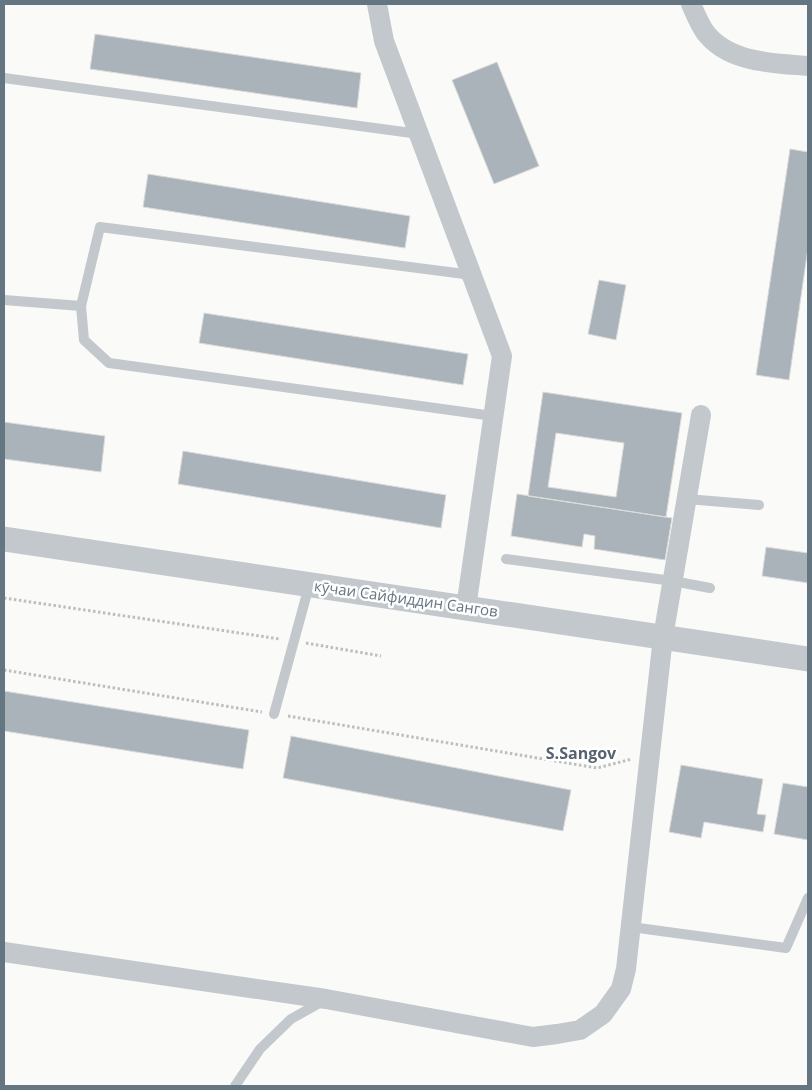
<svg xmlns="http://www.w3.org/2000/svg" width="812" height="1090" font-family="'Open Sans',sans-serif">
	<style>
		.building { fill: #aab3b9; stroke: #dcdcda; fill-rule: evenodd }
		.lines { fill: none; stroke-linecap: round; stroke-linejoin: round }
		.path { stroke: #bbbfc2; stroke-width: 3; stroke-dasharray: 2.5 2.5; stroke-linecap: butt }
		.service { stroke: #c3c8cc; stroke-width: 10 }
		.minor { stroke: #c3c8cc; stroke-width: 20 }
		.tertiary { stroke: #c3c8cc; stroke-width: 25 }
		.labels { text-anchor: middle; stroke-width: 5; stroke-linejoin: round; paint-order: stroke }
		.street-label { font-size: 15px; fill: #657683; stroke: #fff }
		.neighbourhood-label { font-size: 16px; font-weight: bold; fill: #57646e; stroke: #fff }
	</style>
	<rect width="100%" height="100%" fill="#fafaf8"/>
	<path class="building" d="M95 34 361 73 357 108 90 69Z
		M497 62 539 166 494 184 452 80Z
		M790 149 808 152V248L789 380 756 375Z
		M148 174 410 216 405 248 143 207Z
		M599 280 626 285 616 340 588 334Z
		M204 313 468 354 463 385 199 343Z
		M543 392 682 413 666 517 528 496ZM556 433 624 443 616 497 548 487Z
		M4 422 105 436 101 472 4 459Z
		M183 451 446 495 441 528 178 484Z
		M517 494 672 518 665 560 594 549 595 536 584 534 582 547 511 536Z
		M766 547 808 553V583L762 576Z
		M4 691 249 730 243 769 4 731Z
		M291 736 571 790 563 831 283 778Z
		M681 765 763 779 757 814 766 815 763 832 704 822 701 838 669 832Z
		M783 783 808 787V840L774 834Z"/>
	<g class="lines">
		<path class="path" d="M4 598 280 639
			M306 643 381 656
			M4 670 262 712
			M288 716 597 768 632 759"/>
		<path class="service" d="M4 78 419 134
			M4 300 81 306 84 340 109 363 493 416
			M81 306 100 227 472 275
			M687 499 759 505
			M506 559 673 581 710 588
			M274 714 309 586
			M631 927 786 948 808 898
			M235 1086 260 1049 291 1019 323 1001"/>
		<path class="minor" d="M377 4 384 41 502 356 466 608
			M691 4C695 13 699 23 705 32 728 63 773 63 808 66
			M4 952 326 999 533 1037 557 1034 580 1030 603 1014 621 989 626 969 663 637 701 415"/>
		<path class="tertiary" d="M4 539 808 659"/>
	</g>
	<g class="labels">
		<g class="street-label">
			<text transform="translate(406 599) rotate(8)" y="5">кӯчаи Сайфиддин Сангов</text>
		</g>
		<g class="neighbourhood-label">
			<text x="581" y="759">S.Sangov</text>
		</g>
	</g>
	<rect width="812" height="1090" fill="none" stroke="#657683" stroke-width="10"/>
</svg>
